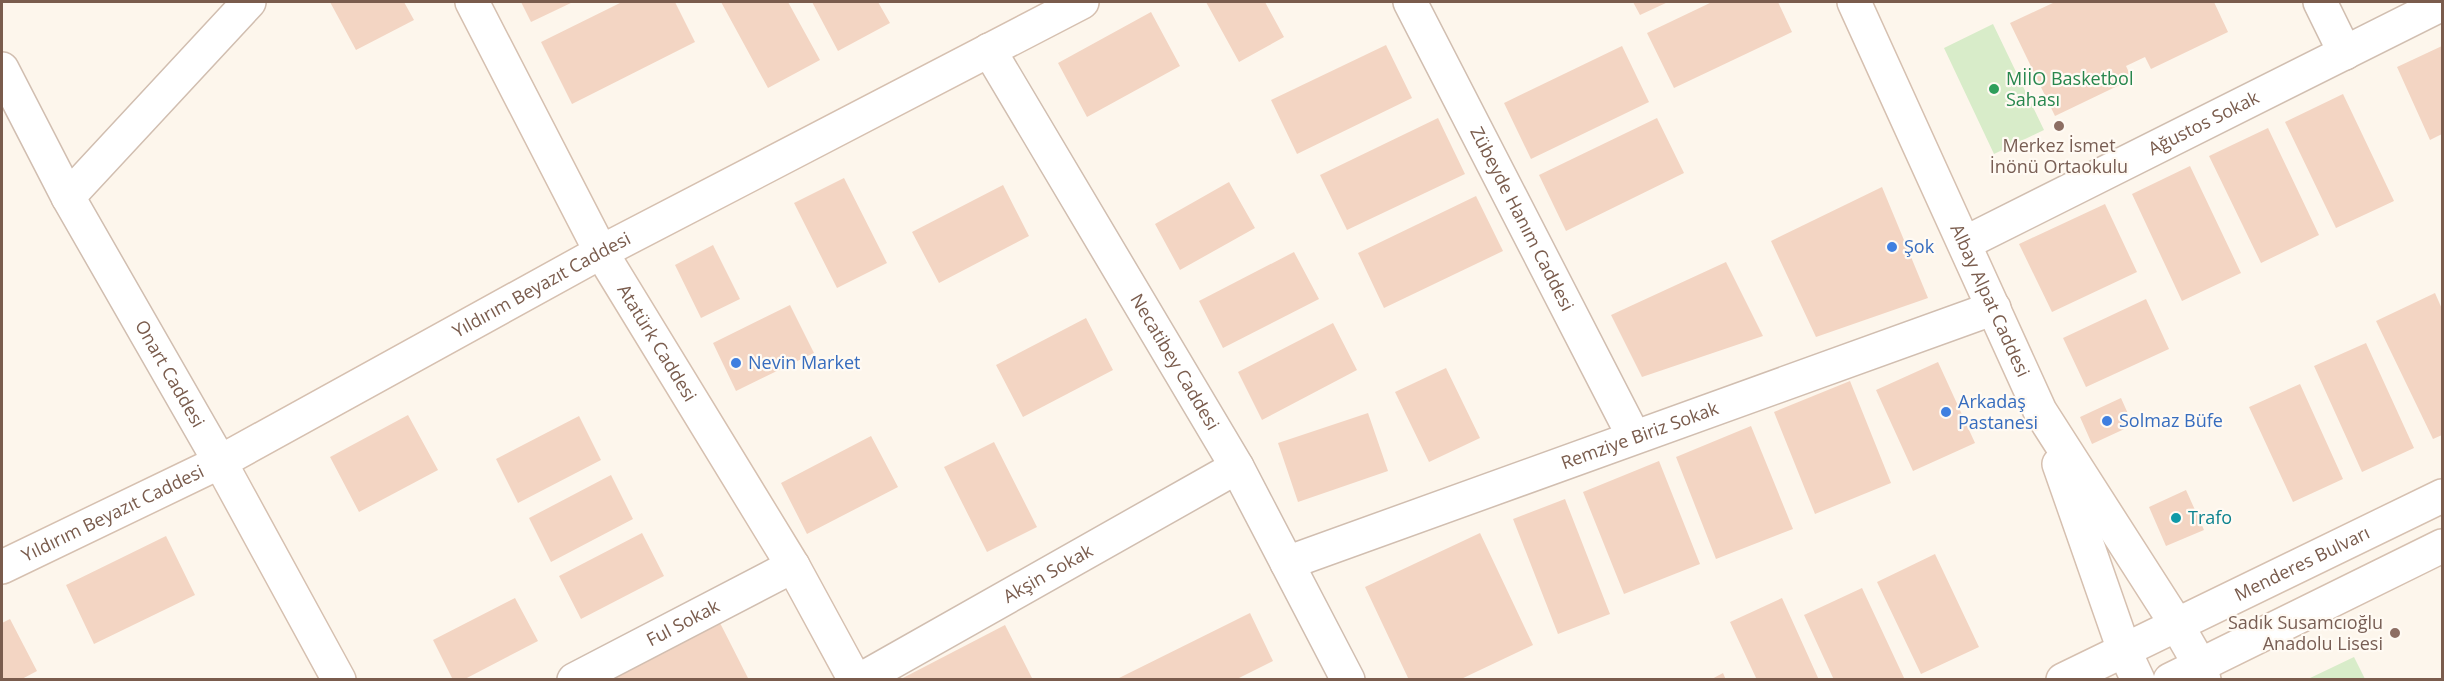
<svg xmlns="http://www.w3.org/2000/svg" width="2444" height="681" font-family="'Open Sans',sans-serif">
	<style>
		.green { fill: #d8ecc9 }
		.building { fill: #f3d5c3 }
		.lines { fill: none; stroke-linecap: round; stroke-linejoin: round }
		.street-casing { stroke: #d1beb0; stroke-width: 36 }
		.secondary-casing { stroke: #d6c0b0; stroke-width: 36 }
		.street { stroke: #fff; stroke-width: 33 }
		.secondary { stroke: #fff; stroke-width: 33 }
		.leisure-dot { fill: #2e9e5b; stroke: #fffaf3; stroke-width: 2 }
		.education-dot { fill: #8d6e63; stroke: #fffaf3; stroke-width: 2 }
		.shop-dot { fill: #3f7fe0; stroke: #fffaf3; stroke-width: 2 }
		.culture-dot { fill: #0f9aa8; stroke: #fffaf3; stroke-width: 2 }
		.labels { text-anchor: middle; stroke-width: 4.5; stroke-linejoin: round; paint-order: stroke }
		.leisure-label { font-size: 18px; fill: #27864d; stroke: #fffaf3; text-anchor: start }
		.street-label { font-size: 18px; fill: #7a5c4d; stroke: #fffaf3 }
		.education-label { font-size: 18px; fill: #785e54; stroke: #fffaf3 }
		.shop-label { font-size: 18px; fill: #366cbe; stroke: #fffaf3; text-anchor: start }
		.culture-label { font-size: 18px; fill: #0d838f; stroke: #fffaf3; text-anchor: start }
	</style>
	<rect width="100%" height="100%" fill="#fdf6ec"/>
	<path class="green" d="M1993 24 2044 130 1994 154 1944 48Z
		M2354 657 2365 679H2308Z"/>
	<path class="building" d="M330 2H404L414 20 356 50Z
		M521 2H573L531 22Z
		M622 2H675L695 42 572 104 541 42Z
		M721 2H788L820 60 768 88Z
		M812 2H878L890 23 838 51Z
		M1206 2H1265L1284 37 1239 62Z
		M1633 2H1668L1640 15Z
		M1712 2H1778L1792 32 1674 88 1647 33Z
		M2055 2H2214L2228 32 2151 69 2145 57 2126 66 2132 79 2055 116 2010 23Z
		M1151 12 1180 66 1087 117 1058 63Z
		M1386 45 1412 98 1297 154 1271 100Z
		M1622 46 1649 102 1531 159 1504 103Z
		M2442 46V134L2430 140 2397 67Z
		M2343 94 2394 201 2336 228 2285 122Z
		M1438 118 1465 174 1347 230 1320 175Z
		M1657 118 1684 173 1566 231 1539 175Z
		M2268 128 2319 235 2261 263 2209 156Z
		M2190 166 2241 273 2182 301 2132 194Z
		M844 178 887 263 837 288 794 203Z
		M1229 182 1255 228 1180 270 1155 224Z
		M1003 185 1029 236 939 283 912 232Z
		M1882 187 1928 298 1816 337 1771 241Z
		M1476 196 1503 251 1384 308 1358 253Z
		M2105 204 2137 272 2052 312 2019 244Z
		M713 245 740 299 701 318 675 265Z
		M1294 252 1319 299 1223 348 1199 301Z
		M1726 262 1763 336 1642 377 1611 315Z
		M2435 293 2442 309V435L2433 439 2376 321Z
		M2146 299 2169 349 2086 387 2063 338Z
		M790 305 814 353 736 391 713 343Z
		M1086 318 1113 370 1023 417 996 365Z
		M1333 323 1357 370 1262 420 1238 372Z
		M2366 343 2414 448 2362 472 2314 366Z
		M1938 362 1975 443 1913 471 1876 390Z
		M1446 368 1480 438 1429 462 1395 392Z
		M1850 381 1891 483 1815 514 1774 412Z
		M2300 384 2343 479 2293 502 2249 407Z
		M2121 398 2133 425 2092 444 2080 417Z
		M1368 413 1388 471 1298 502 1278 443Z
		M408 415 438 470 359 512 330 457Z
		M579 416 601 460 518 503 496 459Z
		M1751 426 1793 529 1716 559 1676 457Z
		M871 436 898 487 807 534 781 483Z
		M994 442 1037 527 987 552 944 467Z
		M1659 461 1700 564 1624 594 1583 492Z
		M611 475 633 519 551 562 529 518Z
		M2186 490 2204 530 2166 546 2149 507Z
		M1565 499 1610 614 1558 634 1513 519Z
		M642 533 664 576 581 619 559 576Z
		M1480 533 1533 645 1459 680H1409L1365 587Z
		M166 536 195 595 94 644 66 585Z
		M1935 554 1979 647 1921 674 1877 582Z
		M1862 588 1905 680H1834L1804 615Z
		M515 598 538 641 463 680H453L433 640Z
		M1782 598 1819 680H1757L1730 622Z
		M1250 613 1273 661 1235 680H1115Z
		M10 619 37 671 20 680H2V623Z
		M720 623 749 680H611Z
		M1005 625 1033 680H899Z
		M1723 673 1726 680H1710Z"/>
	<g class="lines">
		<defs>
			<g id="street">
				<path id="s1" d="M1410 2 1634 437"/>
				<path d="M2320 2 2345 53"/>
				<path id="s2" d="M989 50 1237 467 1348 680"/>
				<path id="s3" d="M2 69 68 197 220 462"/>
				<path d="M68 197 249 2"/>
				<path id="s4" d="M1965 243 2442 4"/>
				<path id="s5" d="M1287 563 1994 308"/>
				<path id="s6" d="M574 680 793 566"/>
				<path id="s7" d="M860 680 1237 467"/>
			</g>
			<g id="secondary">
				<path id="s8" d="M472 2 601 252 793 566 855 680"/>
				<path id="s9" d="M1854 2 2040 411 2177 625 2200 665 2204 680"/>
				<path d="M220 462 339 680"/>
				<path d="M2059 464 2124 650 2138 680"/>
				<path id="s10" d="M2 567 220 462 601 252 1082 2"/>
				<path id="s11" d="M2063 680 2442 496"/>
				<path d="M2170 680 2442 546"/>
			</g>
		</defs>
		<use href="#street" class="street-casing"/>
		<use href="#secondary" class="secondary-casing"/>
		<use href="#street" class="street"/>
		<use href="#secondary" class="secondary"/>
	</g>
	<circle class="leisure-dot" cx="1994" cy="89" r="6"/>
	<g class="education-dot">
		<circle cx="2059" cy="126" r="6"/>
		<circle cx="2395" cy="633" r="6"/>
	</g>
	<g class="shop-dot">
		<circle cx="1892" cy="247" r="6"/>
		<circle cx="736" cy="363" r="6"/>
		<circle cx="1946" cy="412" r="6"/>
		<circle cx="2107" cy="421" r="6"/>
	</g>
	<circle class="culture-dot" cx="2176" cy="518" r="6"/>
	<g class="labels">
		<g class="leisure-label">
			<text x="2006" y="85">MİİO Basketbol<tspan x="2006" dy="21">Sahası</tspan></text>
		</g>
		<g class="street-label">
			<text dy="6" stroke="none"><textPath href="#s4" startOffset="267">Ağustos Sokak</textPath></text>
			<text dy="6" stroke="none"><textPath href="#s1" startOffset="244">Zübeyde Hanım Caddesi</textPath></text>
			<text dy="6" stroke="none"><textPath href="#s10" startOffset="609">Yıldırım Beyazıt Caddesi</textPath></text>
			<text dy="6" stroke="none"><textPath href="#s9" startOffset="328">Albay Alpat Caddesi</textPath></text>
			<text dy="6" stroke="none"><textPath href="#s8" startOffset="388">Atatürk Caddesi</textPath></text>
			<text dy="6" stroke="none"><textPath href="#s2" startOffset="363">Necatibey Caddesi</textPath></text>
			<text dy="6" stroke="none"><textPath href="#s3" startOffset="348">Onart Caddesi</textPath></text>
			<text dy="6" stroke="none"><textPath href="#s5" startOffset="375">Remziye Biriz Sokak</textPath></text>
			<text dy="6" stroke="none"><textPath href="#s10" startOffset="123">Yıldırım Beyazıt Caddesi</textPath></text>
			<text dy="6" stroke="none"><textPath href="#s11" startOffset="266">Menderes Bulvarı</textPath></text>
			<text dy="6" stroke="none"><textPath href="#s7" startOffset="216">Akşin Sokak</textPath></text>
			<text dy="6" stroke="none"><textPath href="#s6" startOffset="123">Ful Sokak</textPath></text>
		</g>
		<g class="education-label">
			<text x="2059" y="152">Merkez İsmet<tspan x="2059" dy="21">İnönü Ortaokulu</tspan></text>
			<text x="2383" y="629" text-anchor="end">Sadık Susamcıoğlu<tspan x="2383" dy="21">Anadolu Lisesi</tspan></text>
		</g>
		<g class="shop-label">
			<text x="1904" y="253">Şok</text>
			<text x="748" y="369">Nevin Market</text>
			<text x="1958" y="408">Arkadaş<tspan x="1958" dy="21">Pastanesi</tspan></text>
			<text x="2119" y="427">Solmaz Büfe</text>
		</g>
		<g class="culture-label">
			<text x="2188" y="524">Trafo</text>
		</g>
	</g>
	<rect width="2444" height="681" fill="none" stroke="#7a5c4d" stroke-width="6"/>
</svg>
